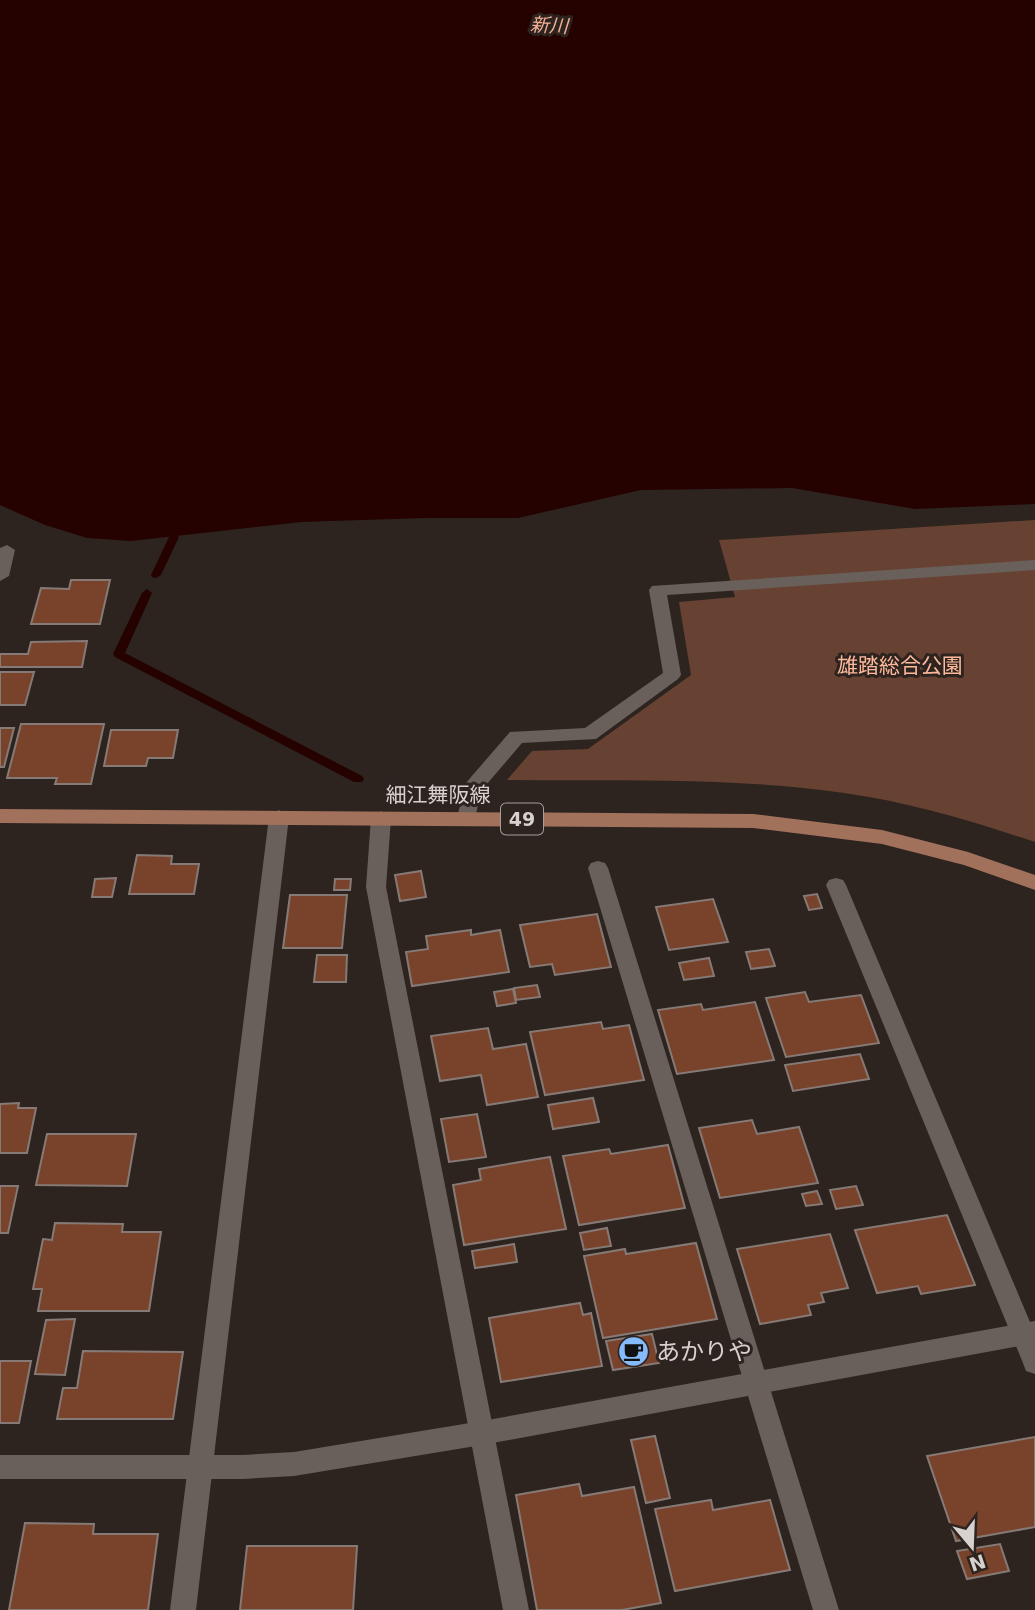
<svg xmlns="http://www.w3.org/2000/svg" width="1035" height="1610" font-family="'DejaVu Sans','Noto Sans JP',sans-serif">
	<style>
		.green { fill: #674232 }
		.water { fill: #250200 }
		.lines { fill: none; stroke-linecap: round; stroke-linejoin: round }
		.stream { fill: #250200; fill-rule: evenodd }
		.building { fill: #79422a; stroke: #867a76; stroke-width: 2 }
		.service { fill: #6a605b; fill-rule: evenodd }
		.minor { fill: #6a605b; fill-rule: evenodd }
		.tertiary { fill: #6a605b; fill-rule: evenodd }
		.primary { fill: #a2715b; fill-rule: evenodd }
		.labels { text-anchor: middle; stroke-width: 6; stroke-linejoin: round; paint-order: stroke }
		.far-water-label { font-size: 19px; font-style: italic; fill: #f6b194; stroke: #2d2420 }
		.shield { fill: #2d2420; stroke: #a59e9a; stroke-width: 2 }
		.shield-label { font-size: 19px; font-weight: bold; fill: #d8d2cf }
		.park-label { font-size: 21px; fill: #feb89b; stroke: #2d2420 }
		.street-label { font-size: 21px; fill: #d8d2cf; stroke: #2d2420 }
		.near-poi-label { font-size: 24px; fill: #d8d2cf; stroke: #2d2420; text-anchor: start }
	</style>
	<rect width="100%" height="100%" fill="#2d2420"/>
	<path class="green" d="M1035 520V842C972 821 909 802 844 793 733 777 619 781 507 780L532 751 588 749 691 675 679 602 735 597 719 540Z"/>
	<path class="water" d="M0 0H1035V504L915 509 792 488 641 490 518 518H425L301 522 131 541 87 538 45 525 0 505Z"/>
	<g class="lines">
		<path class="stream" d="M174 534 179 537 161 575 156 578 152 577 151 575 169 537Z
			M147 589 152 593 125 653 362 776 364 779 362 782H354L115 657 113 654 142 593Z"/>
	</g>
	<path class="building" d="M71 580H110L100 624H31L41 588 69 589Z
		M87 641 82 667H0V654H28L31 642Z
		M0 672H34L25 705H0Z
		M21 724H104L91 784H55L57 778H7Z
		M0 728H14L4 767H0Z
		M111 730H178L173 758H148L146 766H104Z
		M137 855 172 856 171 864H199L194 894H129Z
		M421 871 426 897 400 901 395 875Z
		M116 878 112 897H92L95 879Z
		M335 879H351L350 890H334Z
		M817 894 822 908 809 910 804 896Z
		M290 895H347L342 948H283Z
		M713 899 728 942 669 950 656 907Z
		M597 914 611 967 555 975 552 964 530 967 520 925Z
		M471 930V935L500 930 509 972 412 986 406 952 428 949 426 936Z
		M769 949 775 966 751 969 746 952Z
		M317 955H347L346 982H314Z
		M709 958 714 976 684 980 679 963Z
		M537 985 540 997 516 1000 514 988Z
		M513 989 516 1003 497 1006 494 992Z
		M805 992 809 1002 861 995 879 1043 786 1057 766 998Z
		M755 1002 774 1060 677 1074 658 1010 701 1004 703 1010Z
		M601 1022 603 1029 629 1025 644 1080 545 1095 530 1032Z
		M488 1028 493 1049 526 1044 538 1097 487 1105 481 1075 440 1081 431 1036Z
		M860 1054 869 1079 793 1091 785 1065Z
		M593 1098 599 1122 553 1129 548 1105Z
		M19 1103 18 1108H36L27 1153H0V1104Z
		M477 1114 486 1157 449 1162 441 1119Z
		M752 1120 757 1134 799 1127 818 1183 720 1198 699 1128Z
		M47 1134H136L127 1186 36 1185Z
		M668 1145 685 1208 579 1225 563 1156 609 1149 611 1154Z
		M550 1157 566 1229 464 1245 453 1185 481 1180 479 1169Z
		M0 1186H18L8 1233H0Z
		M856 1186 863 1205 836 1209 830 1190Z
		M817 1191 822 1204 806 1206 802 1194Z
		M947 1215 975 1285 921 1294 918 1286 877 1293 855 1230Z
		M55 1223 123 1224 122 1232H161L149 1311H38L42 1289H33L43 1239 52 1240Z
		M607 1228 611 1246 584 1250 580 1233Z
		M830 1234 848 1288 821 1293 824 1302 808 1305 811 1315 760 1324 737 1249Z
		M696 1243 717 1319 603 1338 584 1256 625 1249 626 1254Z
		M514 1244 517 1262 475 1268 472 1251Z
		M580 1303 583 1315 591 1313 602 1366 501 1382 489 1318Z
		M75 1319 65 1375 35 1374 46 1320Z
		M652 1334 659 1363 613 1370 606 1341Z
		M83 1351 183 1352 173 1419H57L63 1388H77Z
		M0 1361H31L19 1423H0Z
		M655 1436 670 1498 646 1503 631 1440Z
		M1035 1437V1527L956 1541 927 1456Z
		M579 1484 582 1496 634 1487 661 1603 622 1610H537L516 1495Z
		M711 1500 713 1510 770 1500 790 1570 675 1591 655 1509Z
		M25 1523 94 1524 93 1534H158L148 1610H9Z
		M1000 1544 1009 1571 967 1579 957 1551Z
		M247 1546H357L353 1610H240Z"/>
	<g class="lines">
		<path class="service" d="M1035 560V570L667 595 681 675 678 679 596 739 522 743 481 791 474 823H460L457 818 465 784 510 732 585 728 663 673 649 590 652 586Z"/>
		<path class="minor" d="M7 545 15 550 9 576 0 581V548Z
			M279 810 289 817 196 1610H170L269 817Z
			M381 811 391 818 386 887 529 1610H503L366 887 371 818Z
			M598 861 605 863 608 868 839 1610H813L588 868 591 863Z
			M836 878 843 880 846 885 1035 1334V1374L1026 1371 1023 1363 826 885 829 880Z"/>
		<path class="tertiary" d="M1035 1321V1343L482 1445 294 1476 243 1479H0V1455H243L294 1452 482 1421Z"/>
		<path class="primary" d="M0 809 753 814 882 830 968 852 1035 875V890L964 865 882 844 753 828 0 823Z"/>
	</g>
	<defs>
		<symbol id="cafe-disc" viewBox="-11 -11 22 22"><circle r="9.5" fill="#86bbfb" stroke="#2d2420"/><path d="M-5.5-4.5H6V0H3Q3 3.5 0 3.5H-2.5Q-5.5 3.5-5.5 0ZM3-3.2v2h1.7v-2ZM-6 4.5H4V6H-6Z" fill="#111"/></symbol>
	</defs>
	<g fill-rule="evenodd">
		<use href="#cafe-disc" x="616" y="1334" width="35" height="35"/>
	</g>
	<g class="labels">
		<g class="far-water-label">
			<text transform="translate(549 25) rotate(3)" y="7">新川</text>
		</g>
		<rect class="shield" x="501" y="803.5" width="42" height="31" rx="5"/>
		<g class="shield-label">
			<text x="522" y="826">49</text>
		</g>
		<g class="park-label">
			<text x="900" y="673">雄踏総合公園</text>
		</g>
		<g class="street-label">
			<text x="438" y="802">細江舞阪線</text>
		</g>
		<g class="near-poi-label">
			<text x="656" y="1360">あかりや</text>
		</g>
	</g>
	<g transform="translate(972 1547) rotate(161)" stroke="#2d2420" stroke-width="5" paint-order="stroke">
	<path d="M0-5L12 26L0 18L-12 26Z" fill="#d8d2cf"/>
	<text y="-10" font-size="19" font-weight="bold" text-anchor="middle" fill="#d8d2cf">N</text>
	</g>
</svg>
